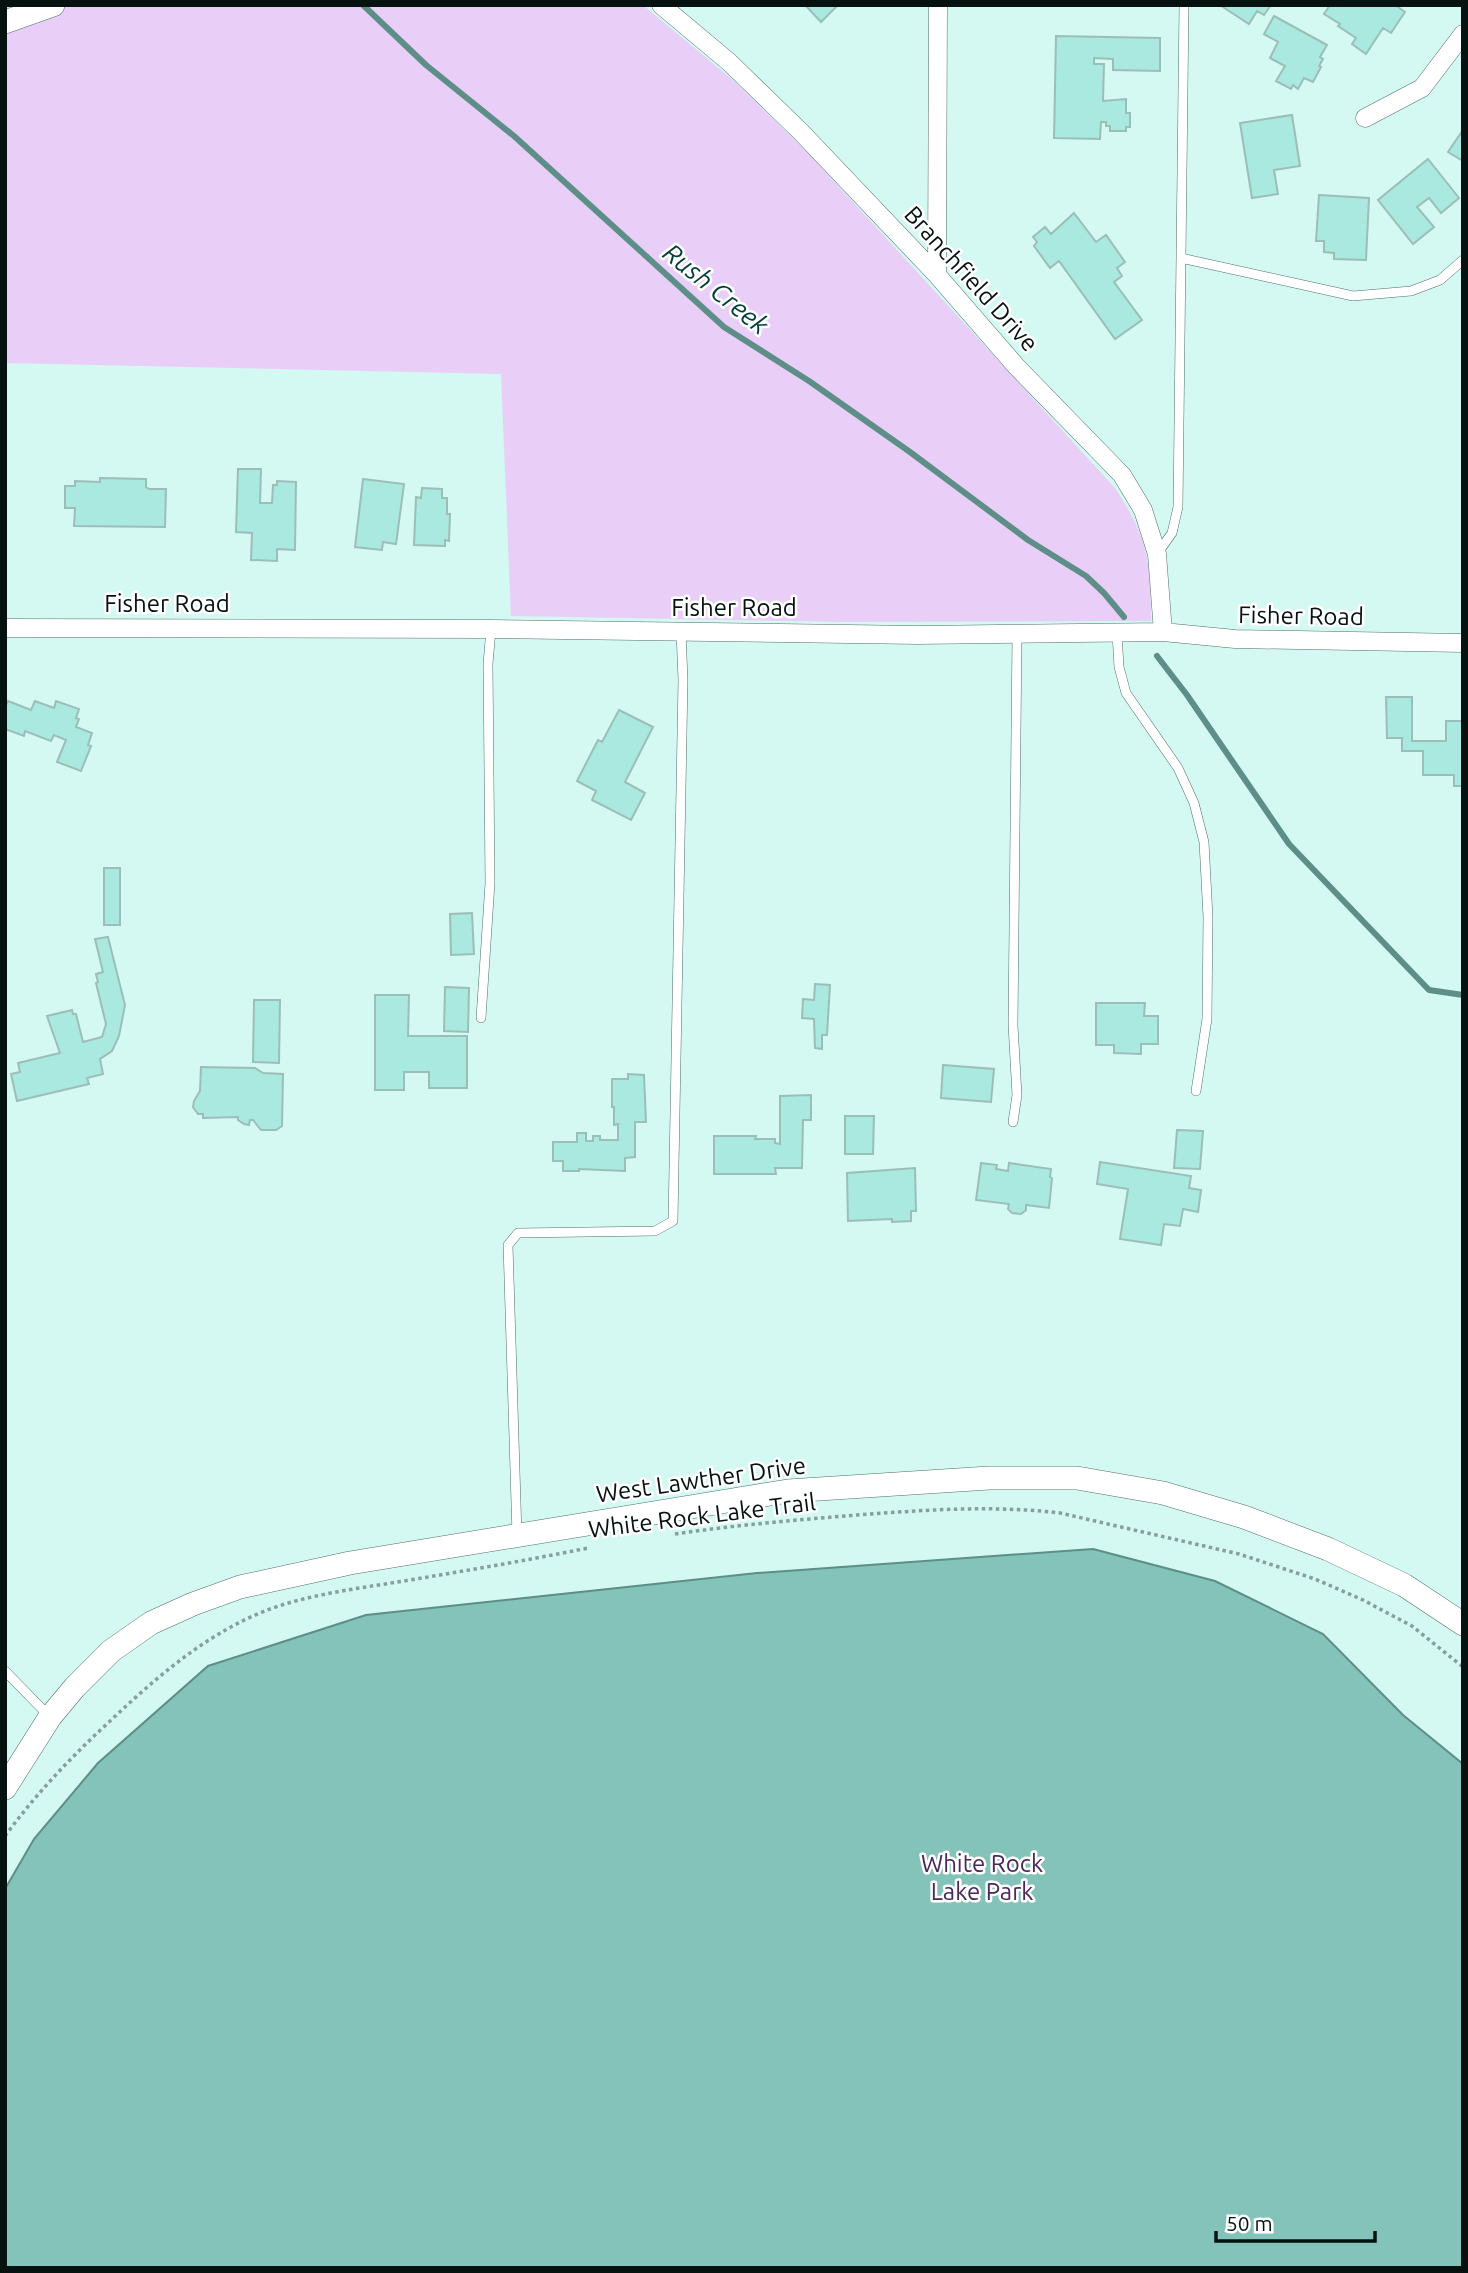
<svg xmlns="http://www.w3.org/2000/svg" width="1468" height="2273" font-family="Ubuntu,sans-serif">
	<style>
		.green { fill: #e9cff8 }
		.water { fill: #83c3ba; stroke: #5d8e87; stroke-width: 2 }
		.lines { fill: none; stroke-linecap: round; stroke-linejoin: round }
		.stream { stroke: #5d8e87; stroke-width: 6 }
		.building { fill: #a9e9e0; stroke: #9cbeb8; stroke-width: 2 }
		.service-casing { stroke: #4f6f6b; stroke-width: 10 }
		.minor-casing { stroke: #4f6f6b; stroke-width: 19 }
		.tertiary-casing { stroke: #4f6f6b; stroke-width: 24 }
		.path { stroke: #85a09c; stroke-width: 3.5; stroke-dasharray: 3.5 3.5; stroke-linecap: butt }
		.service { stroke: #fff; stroke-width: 9 }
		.minor { stroke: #fff; stroke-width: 18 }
		.tertiary { stroke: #fff; stroke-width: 23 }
		.labels { text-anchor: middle; stroke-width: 5; stroke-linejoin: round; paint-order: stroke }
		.street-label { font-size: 24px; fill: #051210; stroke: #fff }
		.park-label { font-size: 24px; fill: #4a275c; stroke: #fff }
		.water-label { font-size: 26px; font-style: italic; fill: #003d38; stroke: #fff }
	</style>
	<rect width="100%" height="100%" fill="#d4f8f2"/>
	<path class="green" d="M5 5H643L734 81 809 154 1115 488C1148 538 1151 561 1151 621L847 622 511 616 501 374 5 363Z"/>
	<path class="water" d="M1093 1549 1215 1581 1323 1634 1403 1715 1463 1764V2268H5V1889L34 1839 98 1763 208 1666 366 1615 757 1573Z"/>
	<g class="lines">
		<path class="stream" d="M363 5 426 65 514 136 724 327 809 381 910 452 1028 540 1086 576 1104 593 1124 617
			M1157 656 1187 695 1289 844 1429 990 1463 995"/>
	</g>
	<path class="building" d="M805 5H838L821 22Z
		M1220 5H1271L1264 15 1257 11 1249 24Z
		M1330 5H1395L1405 12 1391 33 1383 28 1366 54 1352 44 1356 38 1338 26 1340 24 1324 14Z
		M1274 16 1327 45 1320 57 1323 59 1319 66 1321 67 1313 82 1304 78 1298 89 1293 85 1291 89 1276 81 1285 66 1270 58 1278 42 1264 34Z
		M1056 36 1160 38V71L1113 70V59L1094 58V64H1104L1103 101 1126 99V113H1130V127H1126V131H1110V126H1106V122H1101L1100 139 1054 138Z
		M1292 115 1300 166 1274 170 1278 194 1252 198 1240 123Z
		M1463 130V161L1448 152Z
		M1428 159 1459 198 1441 213 1429 198 1417 207 1434 227 1413 244 1378 200Z
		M1319 195 1369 198 1366 260 1334 259V253L1324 252V241H1316Z
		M1074 213 1096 242 1106 235 1125 262 1117 268 1122 276 1114 282 1142 320 1115 339 1059 261 1050 268 1034 246 1037 242 1033 237 1045 227 1051 234Z
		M238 469H261L260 503H272L273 485H277V481L296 482 295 550 277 549V561L251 560 252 533 236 532Z
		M100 478 146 479V487L149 489H166L165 527 74 526 75 508H65V486H75V481L100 482Z
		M363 479 404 484 396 544 383 542 382 550 355 547Z
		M422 488 442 489V498H447V514H450L449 541 445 540V546L414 545 416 497 421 498Z
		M1386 697H1412V741H1446V721H1463V786H1454V775H1423V751H1402V738H1387Z
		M8 701 31 710 35 701 54 708 56 701 79 709 76 718 79 719 76 727 92 733 88 745 91 746 81 771 57 762 66 740 54 735 51 741 25 731 24 736 5 729V707Z
		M619 710 653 727 625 782 645 793 631 820 592 800 596 791 577 781 598 740 602 742Z
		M104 868H120V925H104Z
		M472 913 474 954 451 955 450 914Z
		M108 937 125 1005 119 1036 112 1051 100 1059 103 1074 87 1078 89 1084 17 1101 11 1074 20 1072 18 1063 60 1053 47 1016 72 1010 73 1014H76L83 1042 102 1037 106 1024 96 983 98 982 96 974 103 972 95 939Z
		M815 984 830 985 827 1035H822V1049L815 1048 814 1019 802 1018 803 999 814 1000Z
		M445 987 469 988 468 1032 444 1031Z
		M375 995H409L408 1036H467V1088H429V1072H404V1090H375Z
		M254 1000H280L279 1063 253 1062Z
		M1096 1003H1145L1144 1016H1158V1044H1141V1054L1114 1053V1045H1096Z
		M943 1065 994 1069 991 1102 941 1098Z
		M201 1067 255 1068 263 1073 283 1074 282 1126 276 1130H261L253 1120H250L249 1125 244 1124 238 1120V1117L203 1118V1114H198L193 1107 194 1101 200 1091Z
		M628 1074 644 1075 646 1122H635V1157L625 1158V1171L579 1169V1171H563V1161H553V1142H577V1133H586V1141H593V1136H600V1140H618V1124L614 1125V1107H612V1079H628Z
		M811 1095V1120H803L802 1168H775L776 1174H714V1136H756L755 1139H775V1143L780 1144V1096Z
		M845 1116H874L873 1154H845Z
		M1177 1130 1203 1131 1200 1169 1174 1168Z
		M1100 1162 1191 1176 1189 1188 1201 1190 1198 1212 1183 1209 1180 1226 1164 1224 1161 1245 1120 1239 1128 1189 1097 1184Z
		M981 1163 997 1165 996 1169 1008 1171 1009 1163 1051 1169 1050 1177 1052 1178 1049 1208 1026 1205V1210L1021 1214 1012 1213 1008 1209 1009 1204 976 1200Z
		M915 1168 916 1211H911V1221L892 1222V1219L848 1221 847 1173Z"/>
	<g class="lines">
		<defs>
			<path id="service" d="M1181 258 1353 296 1411 291 1440 280 1463 260
				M1157 554 1172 533 1178 507 1184 5
				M1117 633 1119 667 1126 693 1178 768 1194 803 1204 842 1208 917 1207 1019 1196 1091
				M481 1018 490 883 488 664 491 629
				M1013 1122 1017 1095 1013 1025 1017 634
				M517 1535 508 1245 518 1233 655 1231 673 1221 683 680 681 632
				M5 1671 50 1717"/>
			<path id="minor" d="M661 5 729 62 801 132 937 275 1016 366 1122 475 1143 510 1157 554 1163 632
				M1365 118 1422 88 1463 34
				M937 275 938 5
				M5 628 491 629 918 635 1163 632 1235 639 1463 643"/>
			<path id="tertiary" d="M5 22 53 5
				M5 1788 50 1717 75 1687 111 1651 151 1623 193 1604 240 1587 350 1563 788 1491 989 1478H1077L1163 1493 1244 1517 1328 1549 1404 1585 1463 1624"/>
		</defs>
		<use href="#service" class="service-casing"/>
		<use href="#minor" class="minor-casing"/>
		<use href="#tertiary" class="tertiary-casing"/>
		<path class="path" d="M675 1534C736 1525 796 1520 857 1515 925 1510 992 1505 1060 1513L1239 1554 1315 1579 1363 1600 1412 1626 1463 1667
			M5 1836C36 1794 71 1757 109 1722 161 1673 216 1625 285 1604 325 1592 368 1587 410 1580 470 1570 529 1560 588 1548"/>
		<use href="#service" class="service"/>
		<use href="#minor" class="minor"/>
		<use href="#tertiary" class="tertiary"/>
	</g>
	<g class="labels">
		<g class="street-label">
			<text transform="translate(971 279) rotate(48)" y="8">Branchfield Drive</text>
			<text x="167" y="612">Fisher Road</text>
			<text x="734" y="616">Fisher Road</text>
			<text transform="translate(1301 616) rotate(1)" y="8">Fisher Road</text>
			<text transform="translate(701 1480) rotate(-8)" y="8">West Lawther Drive</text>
			<text transform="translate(702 1516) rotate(-7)" y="8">White Rock Lake Trail</text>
		</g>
		<g class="park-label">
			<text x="982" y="1872">White Rock<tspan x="982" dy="28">Lake Park</tspan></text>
		</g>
		<g class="water-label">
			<text transform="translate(716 289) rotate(39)" y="9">Rush Creek</text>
		</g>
	</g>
	<rect width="1468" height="2273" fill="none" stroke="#051210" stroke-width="14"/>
	<path d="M1216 2231v10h159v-10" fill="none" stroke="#051210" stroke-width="3.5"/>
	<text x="1226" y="2231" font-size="21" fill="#051210" stroke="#ffffff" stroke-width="5" paint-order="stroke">50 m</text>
</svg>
